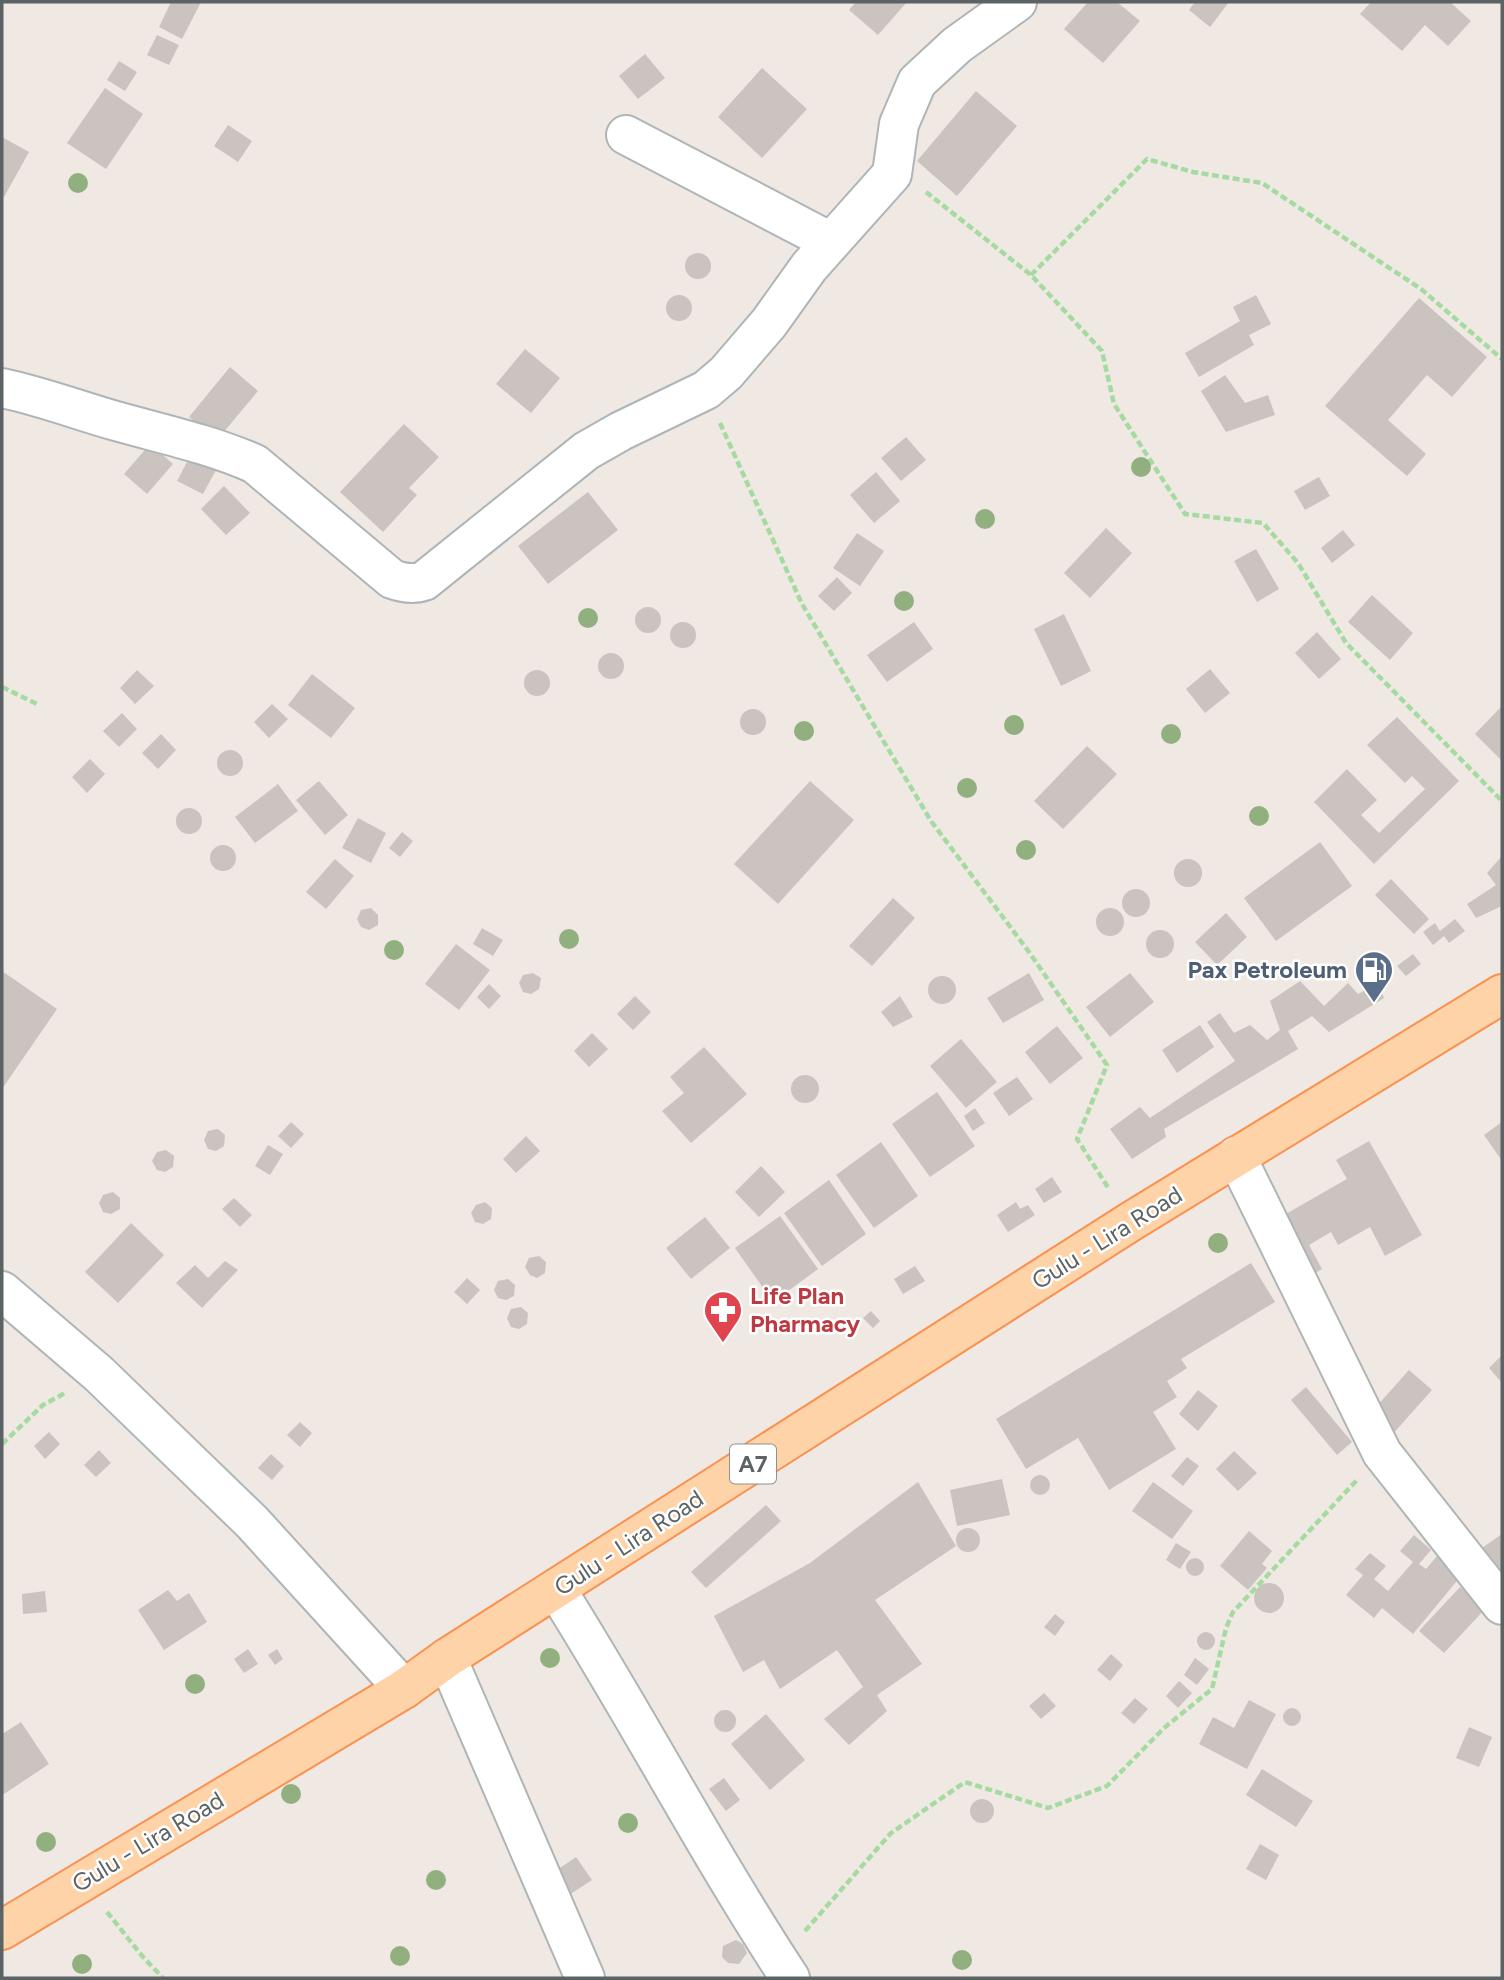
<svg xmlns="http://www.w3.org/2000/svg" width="1504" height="1980" font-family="Figtree,sans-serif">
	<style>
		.building { fill: #cac3c0 }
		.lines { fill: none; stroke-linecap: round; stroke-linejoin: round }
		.minor-casing { stroke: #afb5b7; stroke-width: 42 }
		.primary-casing { stroke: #fb9150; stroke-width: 42 }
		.path { stroke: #a5dba0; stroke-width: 4.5; stroke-dasharray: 7 3.5; stroke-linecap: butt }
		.minor { stroke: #fff; stroke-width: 38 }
		.primary { stroke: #ffd3a8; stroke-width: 38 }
		.tree { fill: #92b07f }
		.labels { text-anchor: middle; stroke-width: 5; stroke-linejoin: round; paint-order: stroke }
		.shield { fill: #fff; stroke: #8c9293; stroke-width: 2 }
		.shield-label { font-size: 23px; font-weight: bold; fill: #5b6365 }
		.service-label { font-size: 24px; font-weight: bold; fill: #4e5e75; stroke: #fff; text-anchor: end }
		.street-label { font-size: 24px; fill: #5b6365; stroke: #fff }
		.health-label { font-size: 24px; font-weight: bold; fill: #be3a42; stroke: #fff; text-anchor: start }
	</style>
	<rect width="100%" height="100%" fill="#efe8e3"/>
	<path class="building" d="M171 2H201L182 39 159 27Z
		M856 2H907L878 35 849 10Z
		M1088 2H1117L1140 21 1103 63 1064 29Z
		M1195 2H1229L1210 27 1189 10Z
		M1371 2H1450L1471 21 1448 46 1425 25 1402 51 1360 14Z
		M157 35 179 45 169 65 147 55Z
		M645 54 665 78 638 99 619 76Z
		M119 61 137 72 125 91 107 80Z
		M762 68 807 109 762 158 718 117Z
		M105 88 143 114 106 169 67 143Z
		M976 91 1017 126 957 196 917 161Z
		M228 125 252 141 238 162 214 146Z
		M2 137 29 152 4 197 2 195Z
		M685 266a13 13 0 1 1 26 0a13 13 0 1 1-26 0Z
		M1256 295 1271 324 1249 335 1254 345 1199 377 1185 353 1240 321 1233 307Z
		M666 308a13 13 0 1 1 26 0a13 13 0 1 1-26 0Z
		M1419 298 1487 357 1452 397 1427 375 1388 420 1426 454 1407 476 1325 406Z
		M525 349 560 378 531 413 496 384Z
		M230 367 258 391 217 440 189 417Z
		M1225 375 1245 403 1268 395 1275 415 1226 432 1201 391Z
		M404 424 439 457 409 488 417 495 383 532 340 492Z
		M906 437 926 460 901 481 881 458Z
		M150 444 173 464 147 494 124 474Z
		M189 458 216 470 203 494 177 481Z
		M876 472 900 501 874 523 850 495Z
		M1319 477 1330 496 1305 510 1294 491Z
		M224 486 250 513 226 535 201 509Z
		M588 492 618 530 548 584 518 546Z
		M1106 528 1132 553 1090 598 1064 573Z
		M1343 530 1355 545 1332 563 1321 548Z
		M857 533 884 551 860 586 833 568Z
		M1256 549 1279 589 1257 602 1234 561Z
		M837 577 852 593 834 611 818 596Z
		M1372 595 1413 633 1390 660 1348 622Z
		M635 620a13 13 0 1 1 26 0a13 13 0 1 1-26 0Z
		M1064 614 1091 671 1061 686 1034 629Z
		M914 622 933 649 887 682 867 655Z
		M670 635a13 13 0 1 1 26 0a13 13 0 1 1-26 0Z
		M1317 632 1341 659 1319 679 1295 653Z
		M598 666a13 13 0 1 1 26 0a13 13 0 1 1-26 0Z
		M1210 669 1230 693 1205 713 1186 689Z
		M137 670 154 686 135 704 120 688Z
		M524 683a13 13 0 1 1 26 0a13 13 0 1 1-26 0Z
		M312 674 355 708 331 738 288 705Z
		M272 704 288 719 269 738 254 722Z
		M1502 706V761L1475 734Z
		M740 722a13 13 0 1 1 26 0a13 13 0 1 1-26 0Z
		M122 713 137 729 119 747 103 731Z
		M1397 717 1459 781 1374 864 1314 802 1347 769 1377 800 1361 815 1379 833 1425 789 1412 776 1405 783 1367 745Z
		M161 734 176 750 158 769 142 753Z
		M1087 746 1117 774 1063 829 1034 801Z
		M217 763a13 13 0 1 1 26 0a13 13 0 1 1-26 0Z
		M90 759 105 774 87 793 72 777Z
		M319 781 348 815 325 835 296 800Z
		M810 781 854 820 778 904 734 864Z
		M278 784 298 811 255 843 235 817Z
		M176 821a13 13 0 1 1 26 0a13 13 0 1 1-26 0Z
		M358 818 386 833 371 863 342 848Z
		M402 832 413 841 400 857 389 848Z
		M1320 842 1352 886 1276 941 1244 898Z
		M210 858a13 13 0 1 1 26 0a13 13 0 1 1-26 0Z
		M1502 856V906L1476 918 1467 904 1496 885 1487 873Z
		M1174 873a14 14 0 1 1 28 0a14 14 0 1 1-28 0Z
		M335 859 354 876 326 909 306 892Z
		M1391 879 1429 919 1414 934 1375 895Z
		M1122 903a14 14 0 1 1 28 0a14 14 0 1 1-28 0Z
		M893 898 915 918 872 966 849 946Z
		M371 908 378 915V925L369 930 361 927 357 919 361 910Z
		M1096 922a14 14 0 1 1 28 0a14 14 0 1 1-28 0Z
		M1226 913 1247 937 1217 965 1195 942Z
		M1455 919 1465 931 1449 943 1444 936 1433 945 1423 932 1435 923 1440 931Z
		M482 928 503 940 493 956 473 944Z
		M1146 944a14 14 0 1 1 28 0a14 14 0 1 1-28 0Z
		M456 944 490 970 459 1010 425 984Z
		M1413 954 1421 964 1406 976 1397 966Z
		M2 971 57 1009 2 1089Z
		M533 973 541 978 539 989 531 994 523 992 519 983 523 975Z
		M1029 973 1044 1000 1003 1023 987 998Z
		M1130 973 1154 1002 1110 1037 1086 1007Z
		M928 990a14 14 0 1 1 28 0a14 14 0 1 1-28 0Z
		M1300 981 1324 1006 1348 983 1358 994 1378 983 1384 998 1329 1032 1312 1016 1288 1031 1298 1049 1164 1129 1166 1137 1132 1159 1110 1129 1140 1107 1150 1118 1235 1061 1207 1022 1220 1013 1234 1033 1250 1025 1267 1040 1280 1030 1270 1001Z
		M489 984 501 996 489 1009 477 997Z
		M635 996 651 1012 633 1030 617 1014Z
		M900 996 913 1017 893 1027 881 1012Z
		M1200 1025 1214 1047 1177 1073 1162 1050Z
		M1057 1026 1083 1058 1050 1084 1025 1052Z
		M592 1033 608 1049 589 1067 574 1051Z
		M961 1039 997 1082 966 1108 930 1066Z
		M704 1047 747 1094 691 1143 662 1111 684 1093 670 1077Z
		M791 1089a14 14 0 1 1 28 0a14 14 0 1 1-28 0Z
		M1017 1077 1033 1099 1009 1116 993 1093Z
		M937 1092 975 1146 930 1177 892 1124Z
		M975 1108 985 1123 973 1131 964 1116Z
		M291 1122 304 1134 291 1148 278 1136Z
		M1502 1122V1161L1484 1135Z
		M218 1129 225 1135 224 1146 216 1151 208 1149 204 1140 208 1131Z
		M526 1136 540 1151 516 1173 503 1159Z
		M1369 1141 1422 1235 1385 1256 1370 1227 1338 1245 1331 1232 1309 1245 1322 1269 1310 1276 1277 1219 1347 1179 1336 1160Z
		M881 1142 918 1196 874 1228 836 1175Z
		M268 1145 283 1154 270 1175 255 1166Z
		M166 1150 174 1156 173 1167 165 1172 157 1170 152 1161 157 1152Z
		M761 1166 785 1192 759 1217 735 1192Z
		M1052 1177 1062 1192 1044 1203 1035 1189Z
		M829 1180 866 1234 822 1266 784 1213Z
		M113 1192 120 1198V1209L111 1214 103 1212 99 1203 103 1195Z
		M234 1198 252 1215 240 1227 222 1209Z
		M485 1202 492 1208 491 1219 483 1224 475 1222 471 1213 476 1205Z
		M1016 1202 1020 1209 1028 1205 1035 1215 1008 1232 997 1215Z
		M780 1216 818 1269 773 1302 735 1248Z
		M705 1217 730 1248 691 1279 666 1248Z
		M131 1223 164 1255 118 1303 85 1272Z
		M539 1256 546 1262 545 1273 537 1278 530 1275 525 1267 529 1258Z
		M225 1261 238 1270 202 1308 176 1283 195 1265 208 1278Z
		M1251 1263 1275 1302 1181 1359 1187 1368 1167 1381 1177 1397 1153 1412 1176 1449 1109 1490 1078 1438 1026 1469 996 1419Z
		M915 1266 925 1281 903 1294 894 1279Z
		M467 1278 480 1290 467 1304 454 1292Z
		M508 1279 515 1285 514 1296 506 1300 498 1298 494 1290 498 1281Z
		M521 1307 528 1313 527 1324 519 1329 511 1327 507 1318 511 1309Z
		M871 1311 880 1321 873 1328 863 1318Z
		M1502 1355V1383L1489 1368Z
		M1409 1370 1432 1390 1391 1436 1368 1416Z
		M1306 1387 1352 1442 1337 1455 1291 1400Z
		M1198 1390 1218 1406 1198 1431 1179 1414Z
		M300 1422 312 1433 300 1447 287 1435Z
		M49 1432 60 1444 45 1459 34 1446Z
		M99 1450 111 1463 96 1477 84 1465Z
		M1234 1451 1257 1473 1238 1491 1216 1469Z
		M271 1454 284 1466 272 1480 258 1468Z
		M1187 1457 1199 1466 1183 1486 1171 1476Z
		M1030 1485a10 10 0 1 1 20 0a10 10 0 1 1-20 0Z
		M1002 1479 1010 1515 957 1526 950 1490Z
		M918 1482 956 1546 875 1600 922 1664 877 1695 887 1711 849 1745 824 1719 863 1687 837 1650 780 1689 764 1660 743 1672 714 1616 810 1563Z
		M1153 1482 1193 1511 1172 1539 1132 1511Z
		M766 1505 781 1521 706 1588 691 1572Z
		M956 1540a12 12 0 1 1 24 0a12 12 0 1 1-24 0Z
		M1249 1531 1272 1551 1262 1564 1267 1568 1248 1590 1220 1566Z
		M1502 1534V1575L1479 1550Z
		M1414 1535 1431 1550 1419 1564 1426 1569 1437 1556 1461 1576 1413 1634 1382 1608 1374 1618 1346 1595 1363 1575 1355 1569 1370 1553 1386 1566 1374 1579 1388 1591 1413 1562 1400 1551Z
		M1176 1543 1191 1552 1180 1569 1166 1560Z
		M1186 1567a9 9 0 1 1 18 0a9 9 0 1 1-18 0Z
		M1254 1598a15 15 0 1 1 30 0a15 15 0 1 1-30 0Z
		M1460 1587 1485 1609 1444 1653 1419 1631Z
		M168 1590 177 1601 189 1593 207 1622 164 1650 138 1610Z
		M45 1591 47 1612 23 1614 22 1594Z
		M1055 1614 1065 1622 1055 1636 1044 1627Z
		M1197 1641a9 9 0 1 1 18 0a9 9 0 1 1-18 0Z
		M248 1649 258 1664 244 1673 234 1659Z
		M277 1649 283 1659 275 1665 268 1655Z
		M1111 1654 1123 1665 1110 1681 1097 1670Z
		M1195 1658 1209 1669 1197 1685 1184 1675Z
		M1179 1681 1192 1693 1178 1708 1166 1696Z
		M1044 1693 1056 1706 1041 1719 1029 1706Z
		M1135 1698 1148 1709 1134 1724 1121 1713Z
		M1249 1700 1276 1714 1247 1769 1199 1744 1213 1717 1234 1728Z
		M1283 1717a9 9 0 1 1 18 0a9 9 0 1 1-18 0Z
		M714 1721a11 11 0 1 1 22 0a11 11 0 1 1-22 0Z
		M766 1714 805 1760 770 1790 731 1744Z
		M21 1722 49 1764 4 1794 2 1791V1734Z
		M1469 1727 1492 1737 1479 1767 1456 1758Z
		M1262 1769 1313 1801 1296 1827 1246 1795Z
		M724 1778 740 1800 726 1811 709 1789Z
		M970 1811a12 12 0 1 1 24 0a12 12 0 1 1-24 0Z
		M1260 1844 1279 1855 1266 1880 1246 1869Z
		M576 1857 592 1880 569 1895 554 1872Z
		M736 1940 743 1944 747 1953 739 1964 728 1963 722 1957 723 1946Z"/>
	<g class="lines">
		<defs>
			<path id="minor" d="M626 135 831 242
				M2 388C41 396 77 410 116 421 162 434 210 444 255 464L392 579C403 583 413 585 424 581L586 451 621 431 706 390 726 373 769 323 809 267 892 174 899 124 917 82 957 45 1017 2
				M1236 1156 1382 1453 1502 1605
				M2 1291 99 1374 252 1522 404 1689
				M556 1589C637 1717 707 1852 790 1978
				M447 1658 585 1978"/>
			<path id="primary" d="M2 1930 404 1689 447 1658 1130 1222 1502 994"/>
		</defs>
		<use href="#minor" class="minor-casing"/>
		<use href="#primary" class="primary-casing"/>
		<path class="path" d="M926 192 1031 275 1102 351 1114 404 1185 514 1263 523 1298 563 1346 643 1502 801
			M1031 275 1147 159 1193 172 1262 183 1421 289 1502 359
			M720 423 802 604 931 821 1029 952 1107 1065 1077 1139 1109 1189
			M2 687 37 704
			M2 1444 43 1405 65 1393
			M107 1912 143 1957 163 1978
			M805 1931 891 1833 965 1782 1048 1808 1107 1786 1164 1728 1212 1689 1226 1628 1233 1612 1357 1480"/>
		<use href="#minor" class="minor"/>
		<use href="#primary" class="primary"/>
	</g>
	<g class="tree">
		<circle cx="78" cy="183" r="10"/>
		<circle cx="1141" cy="467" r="10"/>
		<circle cx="985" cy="519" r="10"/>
		<circle cx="904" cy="601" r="10"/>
		<circle cx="588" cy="618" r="10"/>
		<circle cx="1014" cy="725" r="10"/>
		<circle cx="804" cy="731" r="10"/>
		<circle cx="1171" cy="734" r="10"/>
		<circle cx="967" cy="788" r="10"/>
		<circle cx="1259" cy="816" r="10"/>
		<circle cx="1026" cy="850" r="10"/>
		<circle cx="569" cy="939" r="10"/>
		<circle cx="394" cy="950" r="10"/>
		<circle cx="1218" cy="1243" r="10"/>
		<circle cx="550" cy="1658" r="10"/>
		<circle cx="195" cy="1684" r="10"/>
		<circle cx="291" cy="1794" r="10"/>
		<circle cx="628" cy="1823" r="10"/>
		<circle cx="46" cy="1842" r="10"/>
		<circle cx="436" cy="1880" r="10"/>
		<circle cx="400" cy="1956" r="10"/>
		<circle cx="962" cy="1960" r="10"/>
		<circle cx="82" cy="1964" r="10"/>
	</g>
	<defs>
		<symbol id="fuel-pin" viewBox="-11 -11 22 30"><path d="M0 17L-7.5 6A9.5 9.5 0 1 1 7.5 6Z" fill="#5c6f8a" stroke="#fff"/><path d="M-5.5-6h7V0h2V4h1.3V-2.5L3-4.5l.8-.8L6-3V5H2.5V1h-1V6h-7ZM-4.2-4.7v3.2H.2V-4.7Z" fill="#fff"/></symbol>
		<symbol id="pharmacy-pin" viewBox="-11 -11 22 30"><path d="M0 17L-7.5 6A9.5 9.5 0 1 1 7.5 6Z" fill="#e0444e" stroke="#fff"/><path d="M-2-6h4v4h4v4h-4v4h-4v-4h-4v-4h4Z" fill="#fff"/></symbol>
	</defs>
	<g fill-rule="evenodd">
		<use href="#fuel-pin" x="1352" y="948" width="44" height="60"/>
		<use href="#pharmacy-pin" x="701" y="1288" width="44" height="60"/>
	</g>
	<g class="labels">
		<rect class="shield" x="730" y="1444.5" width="46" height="39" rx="5"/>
		<g class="shield-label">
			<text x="753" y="1472">A7</text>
		</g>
		<g class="service-label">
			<text x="1347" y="978">Pax Petroleum</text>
		</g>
		<g class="street-label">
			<text transform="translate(1107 1238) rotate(-32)" y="8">Gulu - Lira Road</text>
			<text transform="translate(629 1543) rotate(-33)" y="8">Gulu - Lira Road</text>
			<text transform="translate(148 1842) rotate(-31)" y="8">Gulu - Lira Road</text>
		</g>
		<g class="health-label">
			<text x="750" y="1304">Life Plan<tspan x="750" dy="28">Pharmacy</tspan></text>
		</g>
	</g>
	<rect width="1504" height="1980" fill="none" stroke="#5b6365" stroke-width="7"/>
</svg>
